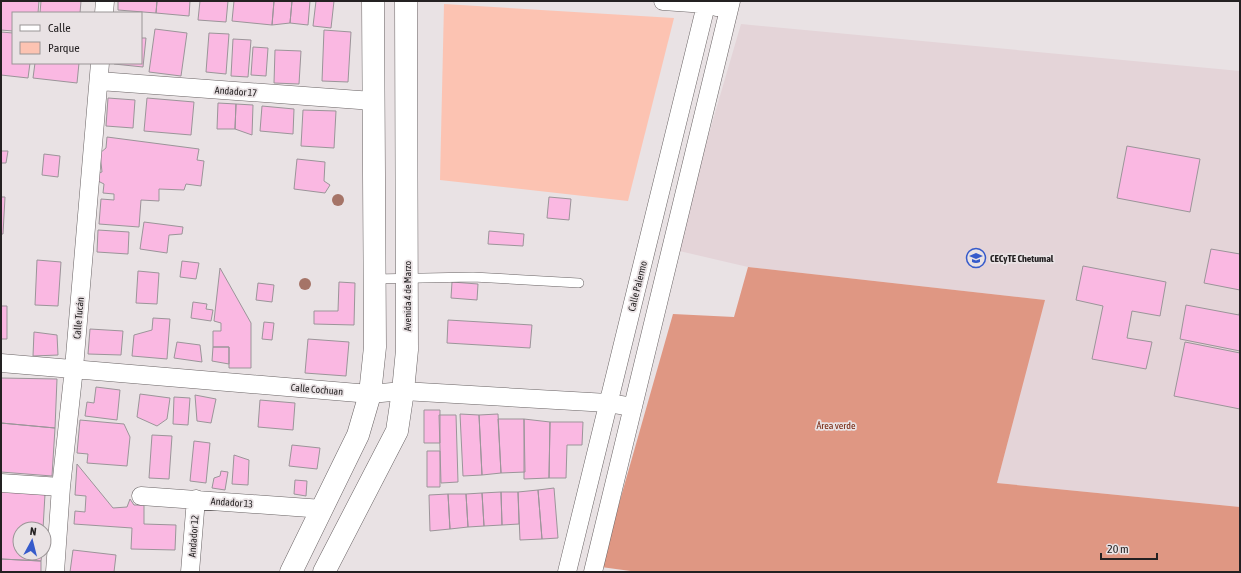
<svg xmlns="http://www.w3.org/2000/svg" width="1241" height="573" font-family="'Asap Condensed',sans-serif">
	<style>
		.built { fill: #e4d4d8 }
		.green { fill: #fcc3b2 }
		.forest { fill: #df9783 }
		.building { fill: #fab8e2; stroke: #9b9599 }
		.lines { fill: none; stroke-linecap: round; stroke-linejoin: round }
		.service-casing { stroke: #696364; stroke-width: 10 }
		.minor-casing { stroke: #696364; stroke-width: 19 }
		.tertiary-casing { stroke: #696364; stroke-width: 23 }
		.service { stroke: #fff; stroke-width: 9 }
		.minor { stroke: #fff; stroke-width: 18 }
		.tertiary { stroke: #fff; stroke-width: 22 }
		.tree { fill: #a57467 }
		.labels { text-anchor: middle; stroke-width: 3.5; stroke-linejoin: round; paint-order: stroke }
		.street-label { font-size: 10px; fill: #242122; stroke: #e9e2e4 }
		.poi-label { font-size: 10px; font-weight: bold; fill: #242122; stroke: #e9e2e4; text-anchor: start }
		.park-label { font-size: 10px; fill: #6e1a00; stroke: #e9e2e4 }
	</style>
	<rect width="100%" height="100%" fill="#e9e2e4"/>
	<path class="built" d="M741 24 1240 71V507L997 483 1044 300 748 267 675 250Z"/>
	<path class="green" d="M444 4 674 18 628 201 440 180Z"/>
	<path class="forest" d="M748 267 1045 300 997 483 1240 507V572H638L601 567 673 314 734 317Z"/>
	<path class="building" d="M1 1H39L38 13H13V31L1 30Z
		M41 1H81L80 13H40Z
		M118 1H157L156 13 118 10Z
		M157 1H190L189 16 156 13Z
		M200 1H228L226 22 198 20Z
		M234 1H274L272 25 232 21Z
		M274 1H292L290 23 272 25Z
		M292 1H310L308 25 290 23Z
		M316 1H334L331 28 313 26Z
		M155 29 187 33 181 76 149 72Z
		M324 30 351 32 348 82 322 81Z
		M1 32 13 33V63H30L28 78 1 75Z
		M209 33 229 34 226 74 206 72Z
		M141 38H146L143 67 114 64V63H141Z
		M233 39 251 40 248 77 231 76Z
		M253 47 268 48 266 76 251 75Z
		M275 50 301 51 299 84 274 83Z
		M35 63H79L77 83 33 78Z
		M108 98 135 100 133 128 106 126Z
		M147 98 194 102 191 135 144 131Z
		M218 103 236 104 235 129H217Z
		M236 104 253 105 252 135 235 129Z
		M262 106 294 109 293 134 260 131Z
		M303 110 336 111 334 148 301 146Z
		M107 137 199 149 197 160 204 161 201 186 186 184 184 190 159 189V201L141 200 139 227 99 224 101 199 114 200V194L103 193 104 184 98 181 97 173 102 172 100 153 106 148Z
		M1127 146 1200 159 1190 212 1117 198Z
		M1 151H8L6 163H1Z
		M44 154 60 156 58 177 42 175Z
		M297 159 325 162 324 181 330 185 325 193 294 189Z
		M1 197H5L3 234H1Z
		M549 197 571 199 569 220 547 218Z
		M144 222 183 227 182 234 169 235 167 253 140 249Z
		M98 230 129 232 128 254 97 252Z
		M489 231 524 234 523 246 488 244Z
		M1211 249 1240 254V290L1204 283Z
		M37 260 61 262 58 306 35 305Z
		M182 261 199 263 196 279 180 277Z
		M1083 266 1166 282 1160 316 1132 311 1127 338 1152 342 1146 369 1092 359 1103 306 1076 300Z
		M220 268 251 323V368H229V347H213V331H221V323L214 321Z
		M138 271 159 273 157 304 136 303Z
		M339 282 355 283 354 325 314 324V311H338Z
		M452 282 478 284 477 300 451 298Z
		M258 283 274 285 272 302 256 300Z
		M193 302 207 304 206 309 213 310 211 321 191 318Z
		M1186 305 1239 315 1240 309V351L1180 339Z
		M1 306H7V339H1Z
		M153 318 170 319 167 359 132 356 134 335 152 330Z
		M448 320 532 325 530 348 447 343Z
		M264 322 274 323 272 340 262 339Z
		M90 329 123 331 121 355 88 354Z
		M34 332 57 335 58 355 33 356Z
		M308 339 349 342 346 376 305 373Z
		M177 342 200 345 202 362 174 358Z
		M1185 342 1240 353V409L1174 396Z
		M213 347H229V364L212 361Z
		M1 378 57 379 55 428 1 423Z
		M96 387 120 390 117 420 85 416 87 402 94 403Z
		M140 394 170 398 167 419 157 426 137 417Z
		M195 395 216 399 211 423 197 421Z
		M174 397 190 398 188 425 173 424Z
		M260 400 295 403 293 430 258 427Z
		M424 410H440V443H424Z
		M460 414 479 415 482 475 463 476Z
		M498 414 501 473 482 475 479 415Z
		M439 415H456L458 482 441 483Z
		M498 419H524L525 472 501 473Z
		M524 419 550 422 549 478 524 479Z
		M80 420 124 424 130 437 127 466 87 463 88 454 77 453Z
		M550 422H583L582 445H567L566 478H549Z
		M1 423 55 428 52 476 1 472Z
		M152 435 172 436 169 479 149 478Z
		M194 441 210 443 206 483 190 481Z
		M292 445 320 448 317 469 289 466Z
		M427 451H440V487H427Z
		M234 455 249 460 248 485 232 484Z
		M77 464 113 508 127 507 130 499 134 505H144V524L176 525 175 550 131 549 132 528 74 524 75 511 85 512 86 496 75 495Z
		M221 471 228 472 225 490 212 488 214 478 220 476Z
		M295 480 307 481 306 496 294 494Z
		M554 488 558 538 542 539 538 490Z
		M1 490 45 494 43 529H20V553H42L41 561 1 559Z
		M538 490 542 539 520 540 518 492Z
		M501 492 502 525 484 526 482 493Z
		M501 492H518L519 524 502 525Z
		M482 493 484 526 468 527 466 494Z
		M448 494 450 529 430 531 429 495Z
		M448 494H466L468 527 450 529Z
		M73 550 116 555 114 572H70Z
		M1 559 41 561V572H1Z"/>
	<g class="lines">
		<defs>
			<path id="service" d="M374 279 473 277 579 283"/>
			<path id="minor" d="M663 1 706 4 717 7
				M104 13 105 1
				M99 81 373 101
				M1 363 370 394 403 391 608 403 633 407
				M1 483 61 487
				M141 496 323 509
				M55 572 61 487 74 368 100 63
				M190 572 196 499
				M567 572 707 1
				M593 572 731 1"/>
			<path id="tertiary" d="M291 572 358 435 370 394 375 347 373 1
				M324 572 397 431 403 391 407 350 406 1"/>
		</defs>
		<use href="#service" class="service-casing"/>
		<use href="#minor" class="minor-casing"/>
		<use href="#tertiary" class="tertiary-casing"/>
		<use href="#service" class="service"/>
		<use href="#minor" class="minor"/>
		<use href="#tertiary" class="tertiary"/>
	</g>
	<g class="tree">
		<circle cx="338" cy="200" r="6"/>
		<circle cx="305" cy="284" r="6"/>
	</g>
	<defs>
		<symbol id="school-ring" viewBox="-11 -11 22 22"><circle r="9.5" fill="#e9e2e4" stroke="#365bcb" stroke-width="1.5"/><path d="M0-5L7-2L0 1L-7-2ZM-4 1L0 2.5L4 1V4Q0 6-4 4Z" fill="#365bcb"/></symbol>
	</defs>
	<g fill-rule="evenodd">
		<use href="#school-ring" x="965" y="247" width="22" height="22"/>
	</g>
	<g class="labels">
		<g class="street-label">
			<text transform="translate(236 91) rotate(4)" y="4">Andador 17</text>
			<text transform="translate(637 286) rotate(-76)" y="4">Calle Palermo</text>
			<text transform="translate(407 296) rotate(-90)" y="4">Avenida 4 de Marzo</text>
			<text transform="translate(78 318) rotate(-85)" y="4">Calle Tucán</text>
			<text transform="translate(317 389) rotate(5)" y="4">Calle Cochuan</text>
			<text transform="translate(232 502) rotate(4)" y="4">Andador 13</text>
			<text transform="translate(193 536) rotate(-86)" y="4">Andador 12</text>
		</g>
		<g class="poi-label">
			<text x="990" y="262">CECyTE Chetumal</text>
		</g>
		<g class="park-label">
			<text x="836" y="429">Área verde</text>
		</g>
	</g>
	<rect width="1241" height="573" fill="none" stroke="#242122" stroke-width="4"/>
	<rect x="12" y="12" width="130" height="52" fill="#e9e2e4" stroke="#9a9596"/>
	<rect x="20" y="25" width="20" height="6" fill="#ffffff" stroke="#9a9596"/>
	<text x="48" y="32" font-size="12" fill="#242122">Calle</text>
	<rect x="20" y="42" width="20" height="12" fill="#fcc3b2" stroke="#9a9596"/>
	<text x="48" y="52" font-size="12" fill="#242122">Parque</text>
	<g transform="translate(32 541) rotate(7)"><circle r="19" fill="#e9e2e4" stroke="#9a9596"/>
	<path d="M0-3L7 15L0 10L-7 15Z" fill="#365bcb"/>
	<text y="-6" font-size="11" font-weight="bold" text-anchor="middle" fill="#242122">N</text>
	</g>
	<path d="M1101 553v6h56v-6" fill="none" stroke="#242122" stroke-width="2"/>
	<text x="1107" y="553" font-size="12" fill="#242122" stroke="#e9e2e4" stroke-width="3" paint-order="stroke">20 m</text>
</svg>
